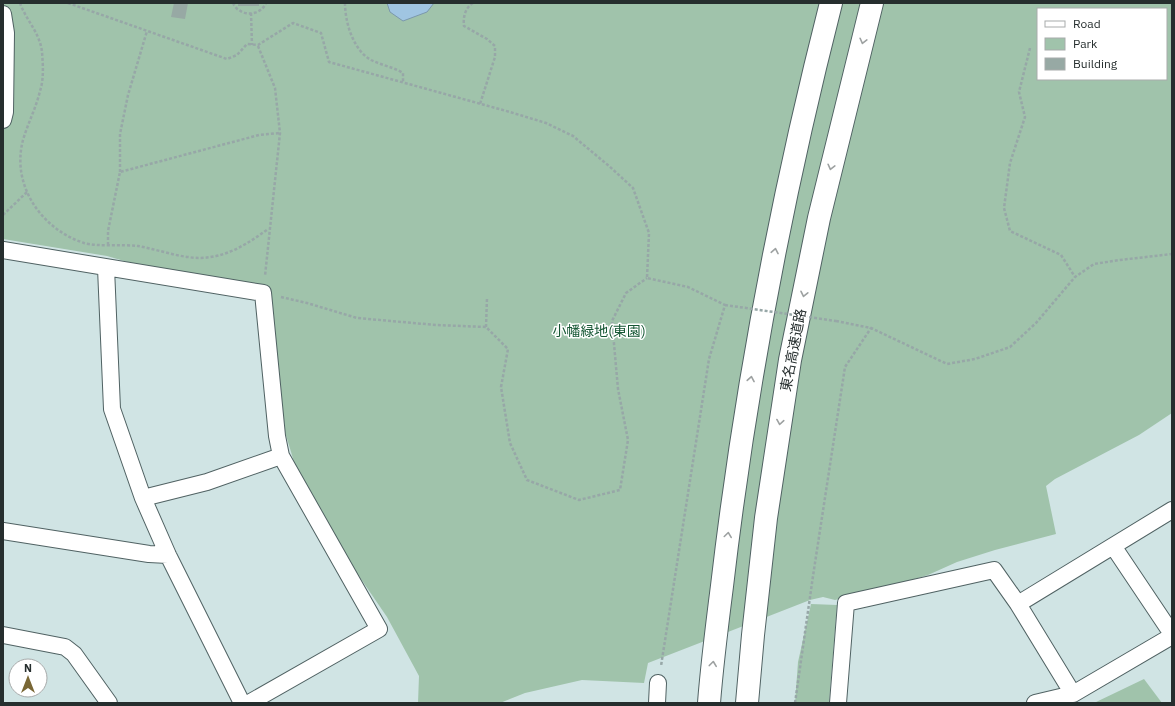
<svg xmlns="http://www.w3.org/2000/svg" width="1175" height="706" font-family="'IBM Plex Sans','Noto Sans JP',sans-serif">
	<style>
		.green { fill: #a0c3ab; fill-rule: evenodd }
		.water { fill: #a0c5e2; stroke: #7b98ac }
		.building { fill: #97a9a4 }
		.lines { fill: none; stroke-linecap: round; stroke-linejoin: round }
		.street-casing { stroke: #506263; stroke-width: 18 }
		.highway-casing { stroke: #506263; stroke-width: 24 }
		.path { stroke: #97a7a7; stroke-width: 2.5; stroke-dasharray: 3 2; stroke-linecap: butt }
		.street { stroke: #fff; stroke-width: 16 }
		.highway { stroke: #fff; stroke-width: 22 }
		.path-bridge { stroke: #97a7a7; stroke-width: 2.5; stroke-dasharray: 3 2; stroke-linecap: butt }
		.oneway { stroke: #9da1a1 }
		.labels { text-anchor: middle; stroke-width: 3; stroke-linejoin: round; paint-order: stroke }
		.park-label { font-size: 14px; fill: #145633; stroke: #fff }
		.street-label { font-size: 14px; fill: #262e2e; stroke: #fff }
	</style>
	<rect width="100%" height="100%" fill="#d0e4e4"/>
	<path class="green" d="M3 3H1172V413L1139 435 1055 479 1046 486 1056 534 995 550 957 562 928 575 884 588 835 600 823 597 810 600 648 663 644 683 582 680 525 693 500 703H418L419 676 387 617 322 522 301 485 285 432V426L254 285 155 270 107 256 3 239ZM1038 9H1166V79H1038Z
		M811 604 837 605 829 703H795L798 662Z
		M1144 679 1162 703H1094Z"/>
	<path class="water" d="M387 3H434L427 12 403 21 390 12Z"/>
	<path class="building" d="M174 3H188L185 19 171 17Z
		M238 3H259V6H238Z"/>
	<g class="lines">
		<defs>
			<path id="street" d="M3 14 6 33 5 112 3 120
				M3 250 263 293 277 436 281 456 379 629 249 703
				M106 268 112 409 143 498 168 555 242 703
				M143 498 207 482 281 456
				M3 531 149 554 168 555
				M1113 546 1172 634
				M1018 604 1172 510
				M3 635 65 647 74 654 109 703
				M657 703 658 683
				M838 703 846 603 994 570 1018 604 1073 694
				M1035 703 1073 694 1172 636"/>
			<path id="highway" d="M709 703C712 664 717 625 722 586 745 389 782 195 831 3
				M747 703 753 635 766 518 790 360 819 218 872 3"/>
		</defs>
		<use href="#street" class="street-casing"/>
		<use href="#highway" class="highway-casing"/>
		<path class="path" d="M20 3C26 20 40 33 42 52 43 65 44 79 40 91 36 108 28 123 23 140 11 185 41 229 84 243 98 247 122 244 138 246 155 249 172 255 188 257 219 262 245 246 268 229
			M68 3 227 59 237 55 247 44 258 45 293 23 321 33 329 62 510 112 546 123 573 136 609 166 633 188 649 233 647 278 688 287 725 305 709 359 661 666
			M233 3C234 5 236 9 239 10 248 17 262 13 266 3
			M345 3C345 22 353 50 371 60 381 65 393 67 403 73V83
			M473 3C465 8 463 17 464 26L487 39 495 46V57L480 104
			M251 13 252 45
			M258 46 275 88 280 133 265 276
			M1030 48 1019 92 1025 117 1010 163 1004 208 1010 231 1061 255 1075 277
			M120 172V134L128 95 147 31
			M3 215 27 192
			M108 245V231L120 172 259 135 280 133
			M281 297 307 303 357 318 436 325 486 327 508 349 501 387 510 443 527 480 579 500 620 490 628 440 618 389 612 321 626 293 647 278
			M836 321 871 328 947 364 975 359 1010 347 1036 323 1075 277 1094 264 1120 260 1172 254
			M486 327 487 298
			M795 703 813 576 845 367 871 328"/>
		<use href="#street" class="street"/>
		<use href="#highway" class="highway"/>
		<path class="path-bridge" d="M725 305 836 321"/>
	</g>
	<defs><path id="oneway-chevron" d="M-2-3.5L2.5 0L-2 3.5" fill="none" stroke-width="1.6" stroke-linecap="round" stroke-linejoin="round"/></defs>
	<g class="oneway">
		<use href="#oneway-chevron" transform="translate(863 41) rotate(104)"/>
		<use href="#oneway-chevron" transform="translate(831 167) rotate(104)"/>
		<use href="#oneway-chevron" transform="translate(775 251) rotate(-79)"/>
		<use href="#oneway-chevron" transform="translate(804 294) rotate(102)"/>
		<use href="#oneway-chevron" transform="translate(751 379) rotate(-80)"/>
		<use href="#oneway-chevron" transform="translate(780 422) rotate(99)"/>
		<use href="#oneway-chevron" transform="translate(728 535) rotate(-82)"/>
		<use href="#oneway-chevron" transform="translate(713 664) rotate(-83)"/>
	</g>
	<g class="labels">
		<g class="park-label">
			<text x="599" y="336">小幡緑地(東園)</text>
		</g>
		<g class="street-label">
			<text transform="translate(793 350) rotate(-79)" y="5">東名高速道路</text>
		</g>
	</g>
	<rect width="1175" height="706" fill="none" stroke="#262e2e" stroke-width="8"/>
	<rect x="1037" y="8" width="130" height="72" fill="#ffffff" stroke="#a8abab"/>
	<rect x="1045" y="21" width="20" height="6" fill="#ffffff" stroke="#a8abab"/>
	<text x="1073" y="28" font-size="12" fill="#262e2e">Road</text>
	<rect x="1045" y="38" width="20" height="12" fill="#a0c3ab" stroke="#a8abab"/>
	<text x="1073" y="48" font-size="12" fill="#262e2e">Park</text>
	<rect x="1045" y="58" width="20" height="12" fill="#97a9a4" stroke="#a8abab"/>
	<text x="1073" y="68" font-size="12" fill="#262e2e">Building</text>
	<g transform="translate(28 678)"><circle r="19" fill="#ffffff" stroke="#a8abab"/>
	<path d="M0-3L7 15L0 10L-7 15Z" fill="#796735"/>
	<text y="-6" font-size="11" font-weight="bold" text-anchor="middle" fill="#262e2e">N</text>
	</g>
</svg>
